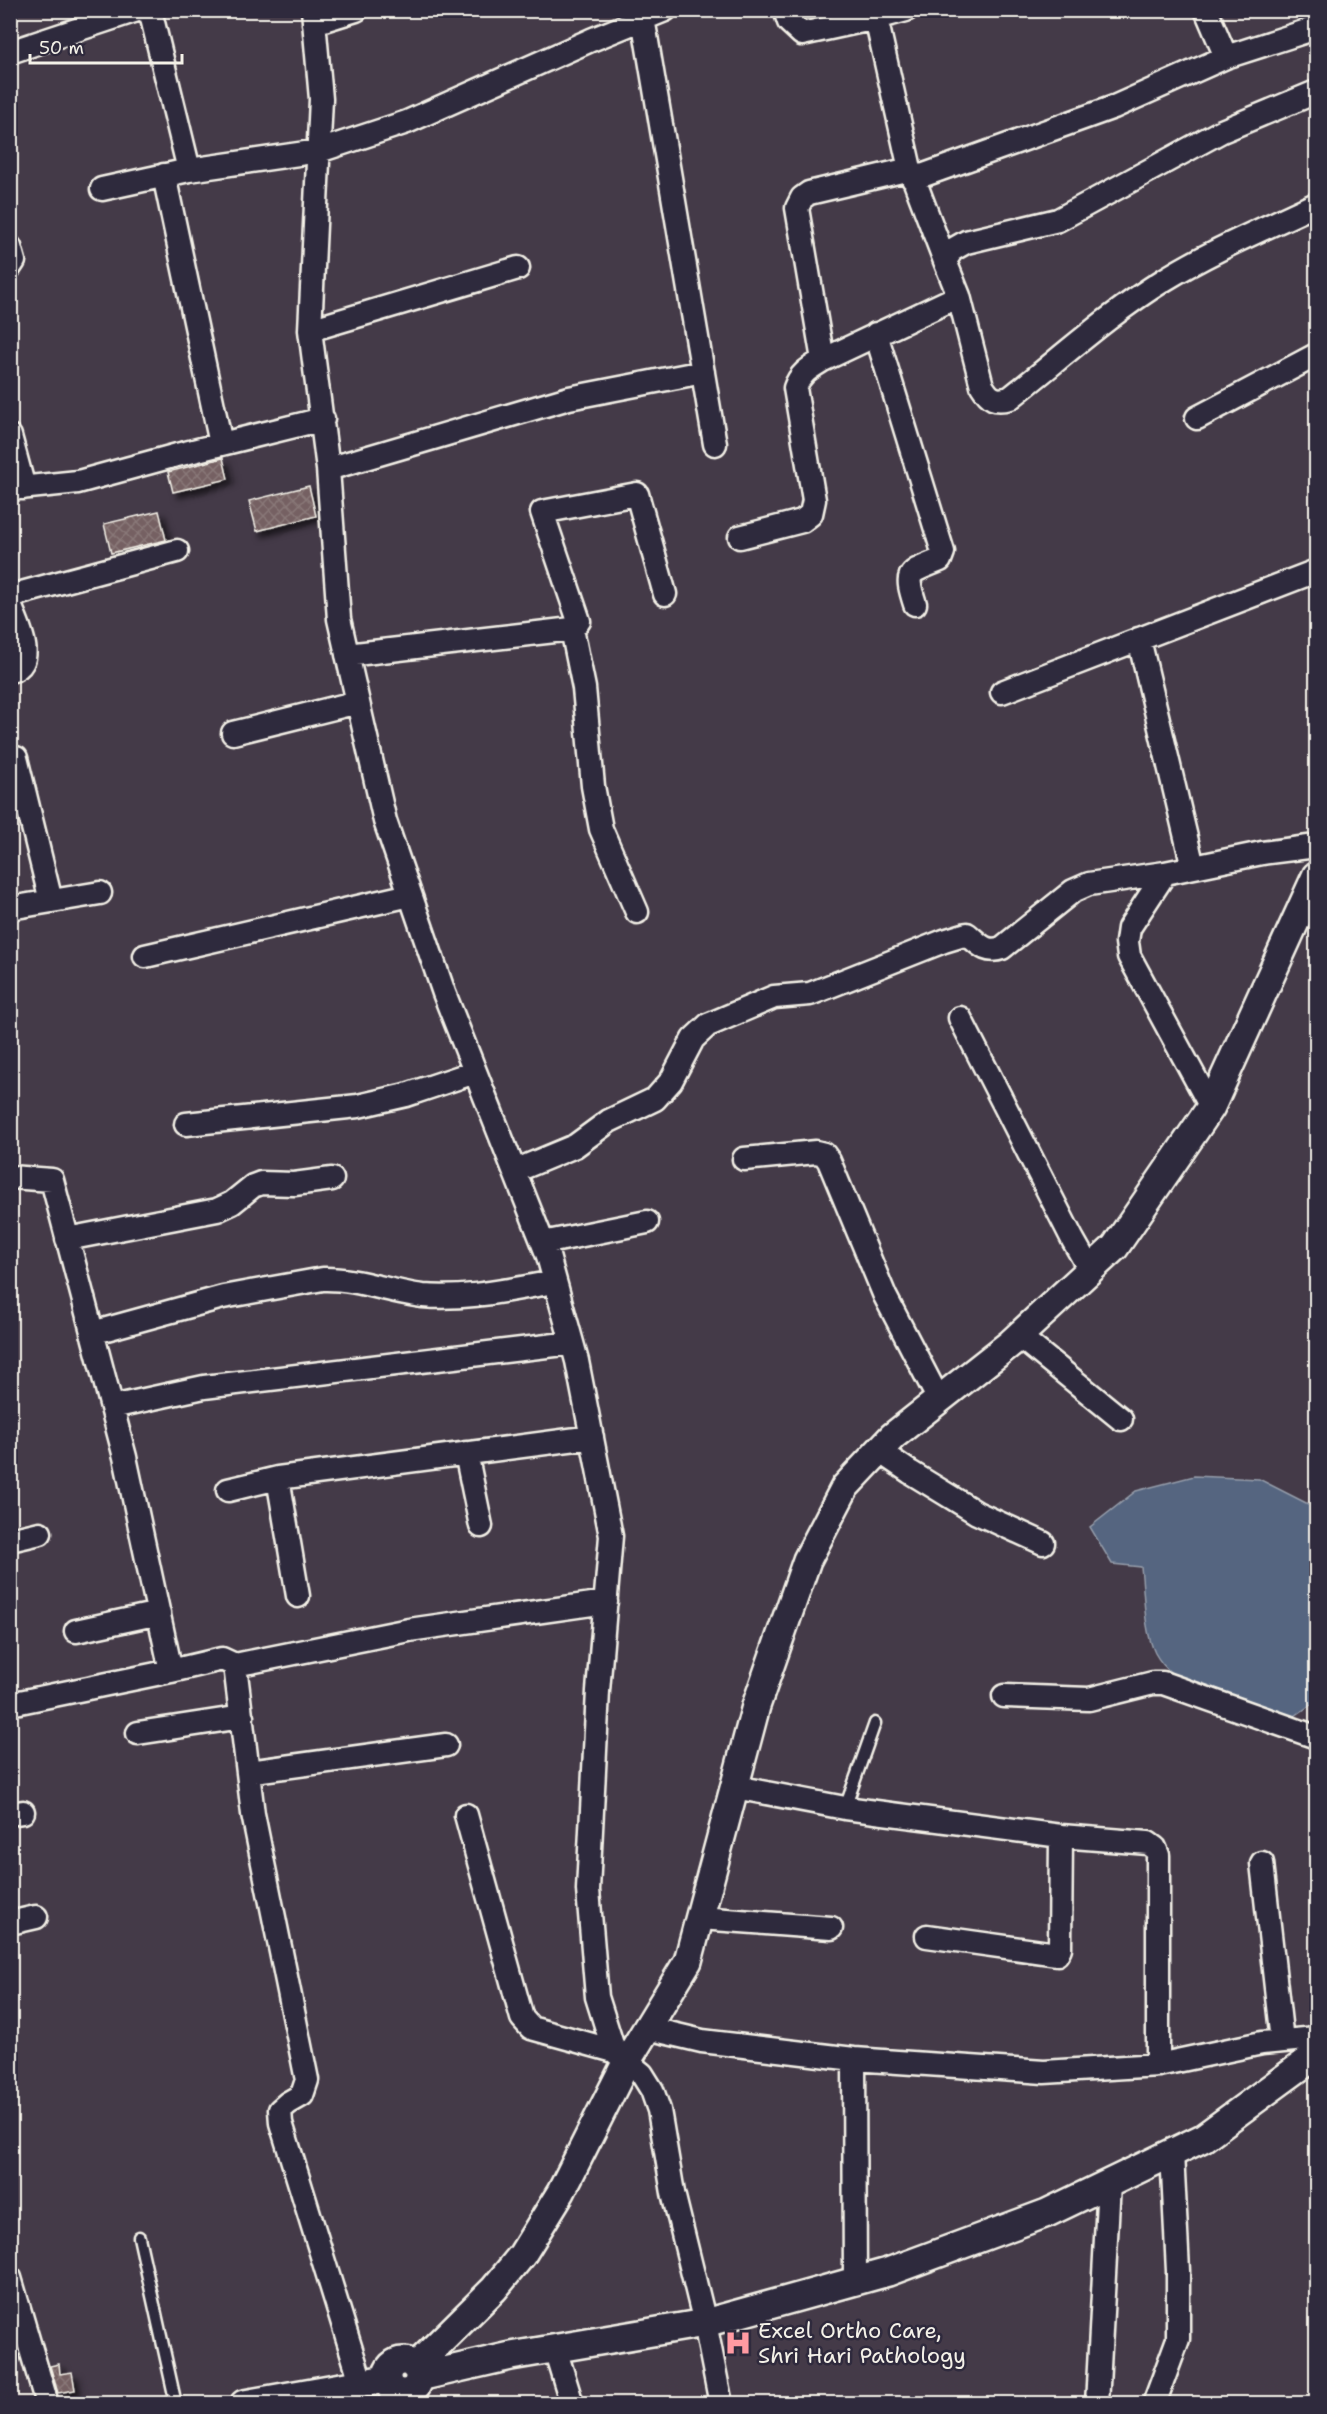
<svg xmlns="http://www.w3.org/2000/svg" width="1327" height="2414" font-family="'Shantell Sans',sans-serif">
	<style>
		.water { fill: #556580; stroke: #959daa; stroke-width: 1.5 }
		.building { fill: url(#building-cross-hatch); stroke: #f4f1e8; stroke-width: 1.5; filter: url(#shadow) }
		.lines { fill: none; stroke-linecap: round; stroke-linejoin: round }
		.service-casing { stroke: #f4f1e8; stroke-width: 15 }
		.minor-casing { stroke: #f4f1e8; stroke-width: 27 }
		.tertiary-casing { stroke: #f4f1e8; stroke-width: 32 }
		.service { stroke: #2f2a3d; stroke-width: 10 }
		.minor { stroke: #2f2a3d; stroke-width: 22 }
		.tertiary { stroke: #2f2a3d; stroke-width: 27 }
		.labels { text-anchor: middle; stroke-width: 5; stroke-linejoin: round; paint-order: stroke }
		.poi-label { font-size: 22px; fill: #f4f1e8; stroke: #2f2a3d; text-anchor: start }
	</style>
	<defs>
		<pattern id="building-cross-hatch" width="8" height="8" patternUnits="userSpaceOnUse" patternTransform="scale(1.5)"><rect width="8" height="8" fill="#756162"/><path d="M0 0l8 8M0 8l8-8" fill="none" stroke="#897878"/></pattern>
		<filter id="shadow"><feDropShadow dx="5.5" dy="5.5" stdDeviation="3" flood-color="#0009"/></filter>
	</defs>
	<rect width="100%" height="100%" fill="#443a48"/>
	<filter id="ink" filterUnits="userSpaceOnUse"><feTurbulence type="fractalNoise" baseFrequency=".0167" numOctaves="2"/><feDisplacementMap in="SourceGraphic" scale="12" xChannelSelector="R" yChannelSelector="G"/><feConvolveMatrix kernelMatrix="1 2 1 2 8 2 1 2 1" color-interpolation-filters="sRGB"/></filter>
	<g filter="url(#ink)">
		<path class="water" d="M1194 1476 1259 1479 1310 1505 1316 1510V1701L1292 1718C1249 1706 1178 1696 1155 1653 1144 1631 1144 1592 1141 1567L1112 1564 1090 1527 1136 1491Z"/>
		<path class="building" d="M223 458 228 479 173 492 168 472Z
			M309 486 316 516 257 531 249 501Z
			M159 511 166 540 111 553 104 524Z
			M59 2364 60 2374 72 2372 75 2390 58 2393 50 2366Z"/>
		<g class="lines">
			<defs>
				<path id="service" d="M845 1808 875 1723
					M139 2237 176 2404"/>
				<path id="minor" d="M313 10 321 99 310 330 328 469 339 619 385 821 444 993 548 1256 577 1361 611 1536 598 1691 588 1890 597 1997 614 2051 642 2074 652 2090 659 2110 673 2193 705 2323 721 2404
					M785 10 789 22 802 34 876 18 910 169 945 261
					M1206 10 1226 57
					M643 18 715 444
					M876 18 906 10
					M314 23 356 10
					M10 52 137 10
					M189 170 319 151 407 122 591 40 665 10
					M164 175 221 444
					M913 179 1114 107 1226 57 1316 28
					M102 189 189 170 150 10
					M10 247 14 261 10 267
					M959 296 945 261 952 250 966 242 1058 220 1222 131 1316 92
					M310 330 518 268
					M876 334 943 552 940 560C909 573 904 570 915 604
					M823 360 797 208 802 198 809 193 910 169
					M1197 418 1316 355
					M10 436 24 488
					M328 469 569 398 703 372
					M10 489 78 482 177 455 323 419
					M740 537 802 521 811 514 814 500 795 388C800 373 810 368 823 360L959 296 982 386C990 399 995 402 1010 398 1061 358 1109 314 1164 280 1212 250 1266 228 1316 204
					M10 596 177 551
					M10 605C17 623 39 664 10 671
					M572 629 579 621 542 512 637 494 665 594
					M1139 639 1193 867
					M347 655 572 629 584 688 593 786 601 829 637 912
					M1002 692 1316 571
					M233 733 358 702
					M16 758 51 901
					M1165 873 1129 928 1127 942 1129 956 1211 1107
					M10 908 100 893
					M145 956 410 895
					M960 1018 1073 1240 1090 1270
					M186 1124 358 1106 406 1095 475 1072
					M744 1159 816 1152 824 1154 829 1161 885 1296 939 1400
					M515 1171 575 1146 609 1121 655 1099 671 1081 693 1039 708 1025 774 997 810 994 944 941 967 934C979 944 986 954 1002 948L1073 891 1089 884 1165 873 1262 853 1316 846
					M10 1177 52 1180 125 1457 171 1671 222 1659 235 1665 253 1814 307 2080 302 2095 288 2103 280 2110 281 2123 361 2382
					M67 1239 217 1210 232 1203 253 1186 261 1183 294 1184 332 1179
					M543 1243 647 1222
					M92 1333 223 1297 323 1279C356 1278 390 1292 423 1296 467 1300 512 1289 555 1282
					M1019 1336 1121 1419
					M112 1407 204 1387 572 1343
					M879 1451 910 1472 977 1513 1043 1543
					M466 1453 481 1526
					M278 1478 298 1596
					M228 1490 278 1478 592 1437
					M10 1540 40 1533
					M76 1631 159 1613
					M235 1665 409 1630 606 1602
					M1004 1696 1089 1699 1153 1683H1163L1316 1737
					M10 1704 171 1671
					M138 1733 242 1717
					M248 1772 446 1745
					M735 1787 845 1808 1061 1836 1060 1948 1057 1954 927 1936
					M10 1814 23 1812
					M466 1815 522 2018 531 2028 614 2051
					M1061 1836 1148 1843 1155 1848 1158 1855V2065
					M1262 1863 1282 2041
					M700 1918 831 1928
					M10 1923 36 1917
					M647 2028 702 2041 854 2059 1044 2072 1158 2065 1262 2043 1316 2038
					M854 2059 855 2281
					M10 2278 47 2404
					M555 2349 572 2404
					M1097 2404 1109 2183
					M1154 2404 1178 2339V2271L1172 2153"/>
				<path id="tertiary" d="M387 2377a16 16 0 1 1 32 0a16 16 0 1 1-32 0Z
					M415 2367 494 2289 522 2255 561 2192 627 2061 688 1961 756 1706 807 1560 845 1487 893 1436 1011 1343 1115 1247 1211 1107 1316 876
					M419 2377 511 2356 705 2323 888 2272 1047 2213 1203 2138 1316 2055
					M244 2404 386 2379"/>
			</defs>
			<use href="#service" class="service-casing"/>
			<use href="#minor" class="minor-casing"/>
			<use href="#tertiary" class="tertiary-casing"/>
			<use href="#service" class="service"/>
			<use href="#minor" class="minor"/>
			<use href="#tertiary" class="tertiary"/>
		</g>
	</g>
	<defs>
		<symbol id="hospital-bare" viewBox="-9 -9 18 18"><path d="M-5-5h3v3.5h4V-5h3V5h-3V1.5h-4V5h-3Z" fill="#ff9aa2" stroke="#2f2a3d" stroke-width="2.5" paint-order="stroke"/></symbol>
	</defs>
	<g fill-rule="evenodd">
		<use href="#hospital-bare" x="719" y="2324" width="38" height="38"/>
	</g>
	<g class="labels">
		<g class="poi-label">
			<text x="758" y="2338">Excel Ortho Care,<tspan x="758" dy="25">Shri Hari Pathology</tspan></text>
		</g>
	</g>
	<rect width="1327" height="2414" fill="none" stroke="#2f2a3d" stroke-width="36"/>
	<rect x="18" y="18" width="1291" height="2378" fill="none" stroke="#f4f1e8" stroke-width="2" filter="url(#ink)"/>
	<path d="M30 54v9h152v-9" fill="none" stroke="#f4f1e8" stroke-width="3"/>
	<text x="39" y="54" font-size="18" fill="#f4f1e8" stroke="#2f2a3d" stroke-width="4.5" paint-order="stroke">50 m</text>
</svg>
